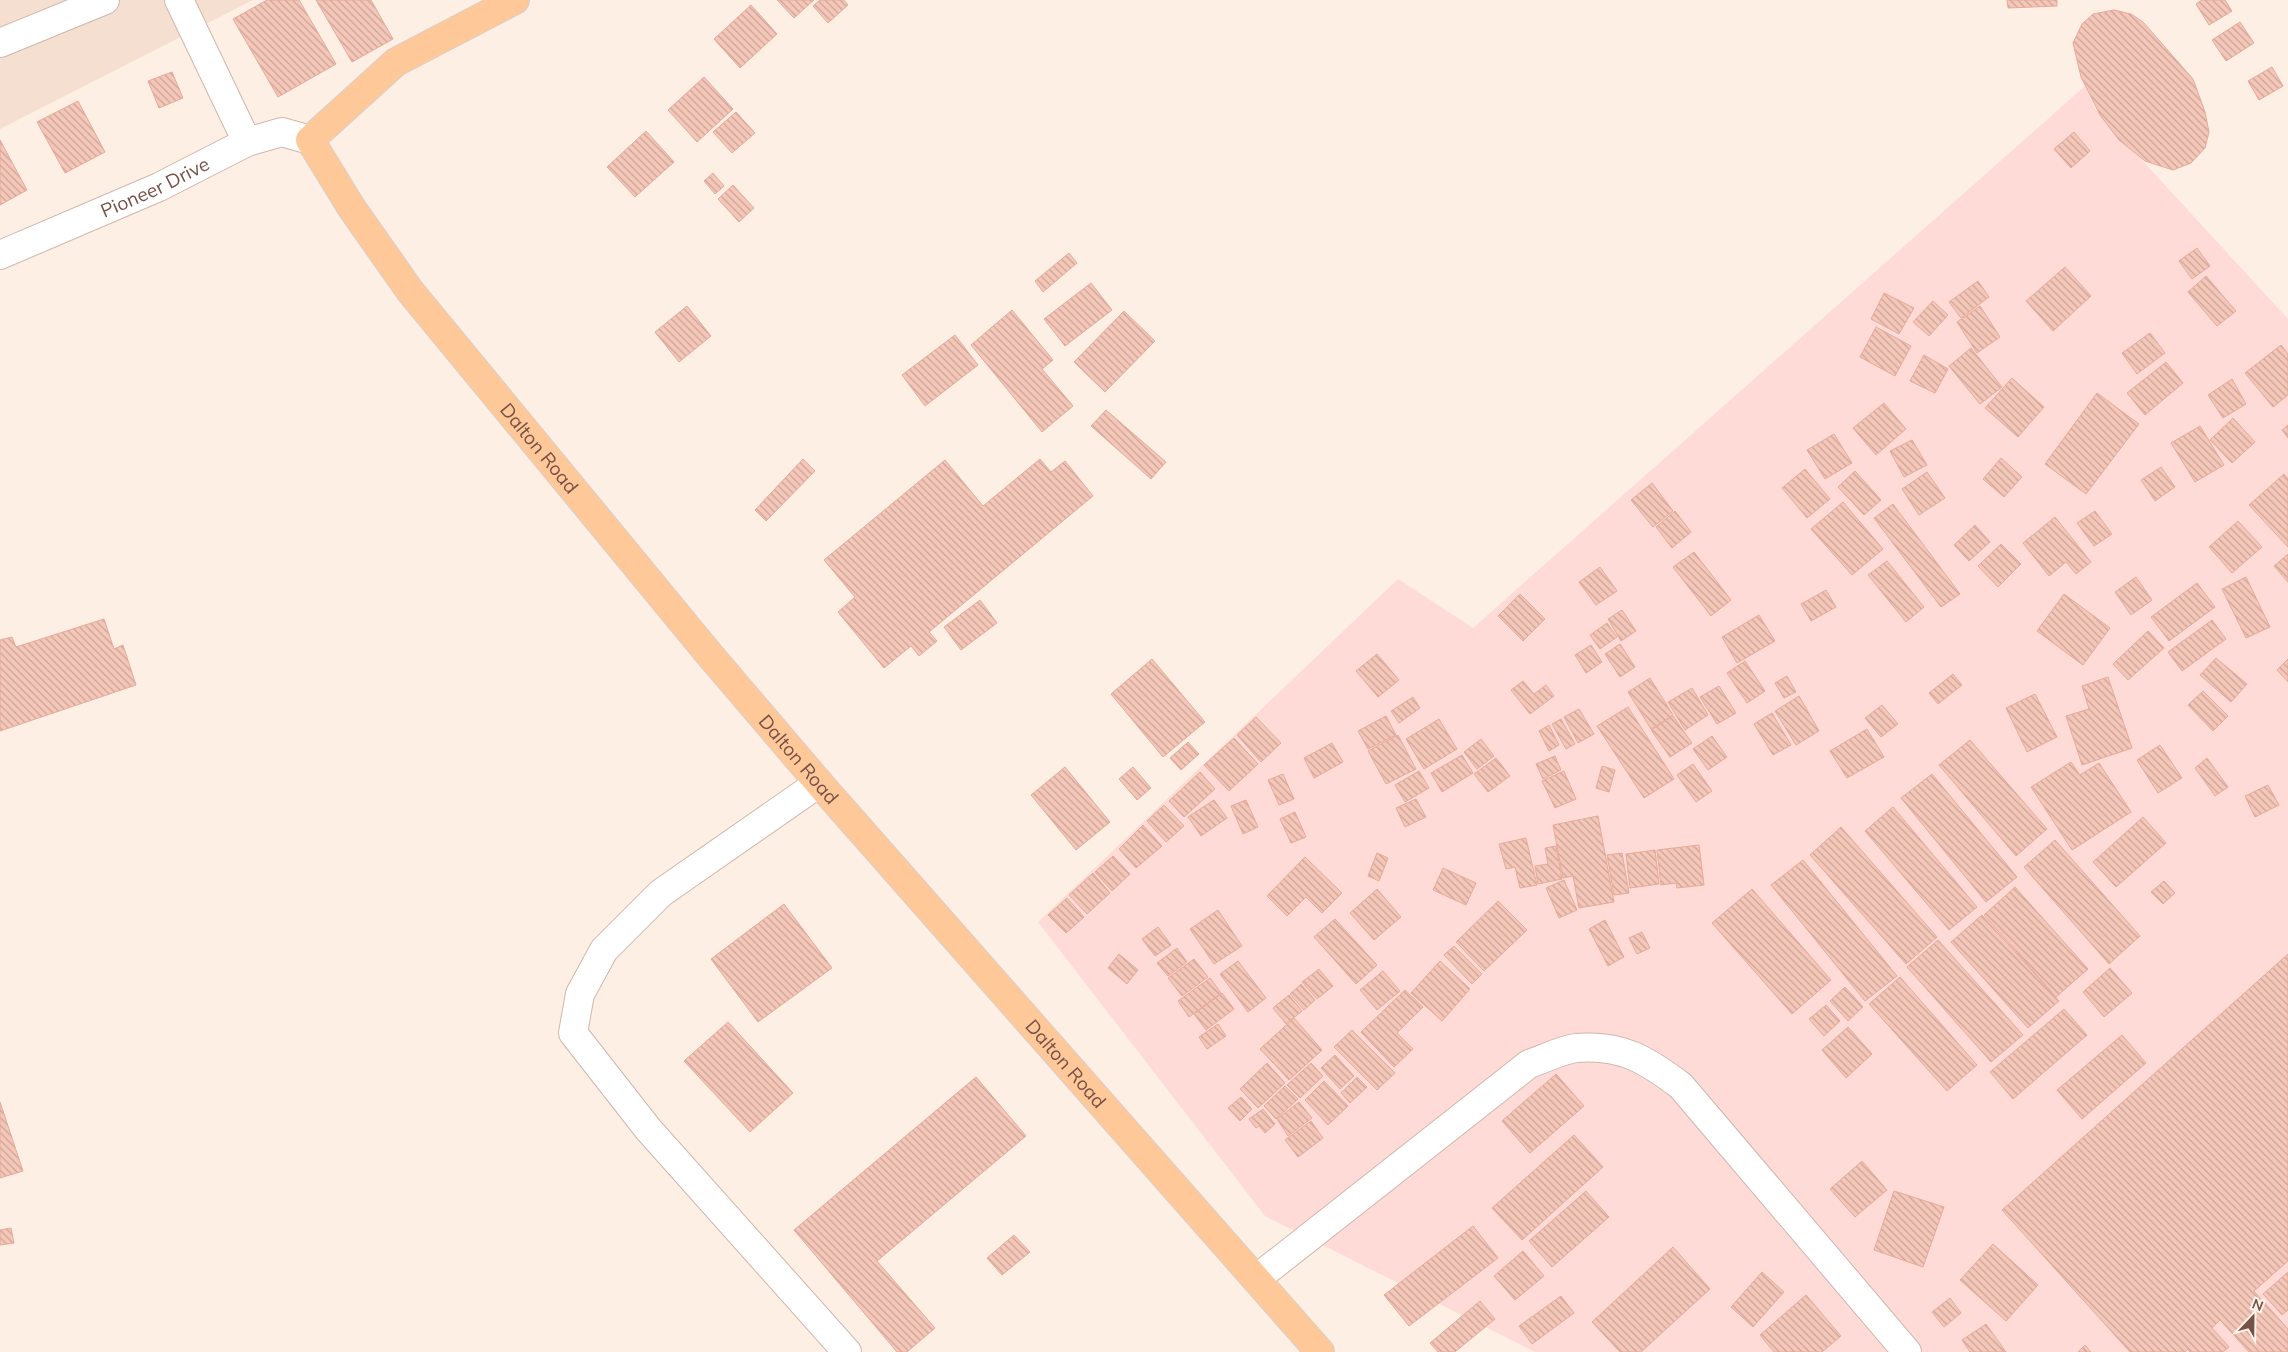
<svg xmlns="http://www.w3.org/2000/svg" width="2288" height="1352" font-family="Mulish,sans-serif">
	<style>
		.residential { fill: #f5dfd1 }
		.commercial { fill: #fedbd6 }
		.building { fill: url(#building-back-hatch); stroke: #e8aa99 }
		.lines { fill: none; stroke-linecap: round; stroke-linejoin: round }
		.minor-casing { stroke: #d1b6ab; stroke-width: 30 }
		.major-casing { stroke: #d9cecb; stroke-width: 30 }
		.minor { stroke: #fff; stroke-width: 28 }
		.major { stroke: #ffc899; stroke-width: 28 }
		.labels { text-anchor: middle; stroke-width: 4; stroke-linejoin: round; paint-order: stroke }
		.street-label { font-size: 19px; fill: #775047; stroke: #fff4eb }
	</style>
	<defs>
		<pattern id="building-back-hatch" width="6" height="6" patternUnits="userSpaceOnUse" patternTransform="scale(1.25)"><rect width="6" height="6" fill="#f4c7b9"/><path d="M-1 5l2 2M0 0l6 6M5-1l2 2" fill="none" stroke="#caa498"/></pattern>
	</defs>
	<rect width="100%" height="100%" fill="#fdefe3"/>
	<path class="residential" d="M0 0H253L0 129Z"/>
	<path class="commercial" d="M2085 86 2095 109 2288 319V1352H1535L1265 1216 1038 922 1398 579 1473 628Z"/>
	<path class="building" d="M267 0H299L336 64 278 97 233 19Z
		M316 0H371L393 39 352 62Z
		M777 0H814L794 18Z
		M820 0H844L848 5 828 23 813 6Z
		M2007 0H2057V6L2008 8Z
		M2202 0H2225L2232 11 2209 25 2196 4Z
		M751 5 777 34 740 68 714 39Z
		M2114 10 2131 14 2143 22 2193 79 2205 112 2209 132 2205 148 2191 163 2173 170 2145 161 2119 140 2100 115 2081 77 2073 43 2082 24 2093 14Z
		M2240 22 2254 43 2226 61 2212 40Z
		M2272 67 2283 86 2259 100 2248 81Z
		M172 72 183 98 159 108 148 81Z
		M704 77 733 109 697 142 668 110Z
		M78 101 105 152 65 173 37 122Z
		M736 112 755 133 732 153 713 132Z
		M646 131 674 162 635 197 607 167Z
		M2074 132 2090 151 2071 168 2054 149Z
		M0 140 27 190 0 205Z
		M713 173 724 186 715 194 704 181Z
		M733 185 754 208 739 222 718 199Z
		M2197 248 2210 266 2192 279 2179 261Z
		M1069 253 1077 263 1043 292 1035 281Z
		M2065 267 2091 296 2053 331 2026 301Z
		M2206 276 2236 311 2217 326 2188 292Z
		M1978 281 1989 297 1961 318 1949 302Z
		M1091 283 1112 310 1065 346 1044 319Z
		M1884 293 1914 308 1899 334 1871 319Z
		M1933 301 1948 315 1929 336 1913 322Z
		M687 306 711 336 679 362 655 332Z
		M1980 306 2000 337 1977 353 1957 322Z
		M1012 310 1053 360 1042 369 1073 406 1042 432 971 345Z
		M1124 311 1155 341 1105 392 1074 362Z
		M1876 327 1911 346 1895 376 1860 357Z
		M2150 333 2165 353 2137 374 2122 353Z
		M955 335 978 365 925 406 902 375Z
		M2281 345 2288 354V395L2273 407 2245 373Z
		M1971 348 2002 387 1980 404 1949 366Z
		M1924 355 1948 369 1935 393 1910 381Z
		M2166 362 2183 383 2145 415 2127 393Z
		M2012 378 2044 407 2018 437 1985 408Z
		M2232 379 2246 404 2223 418 2208 395Z
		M2097 393 2139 424 2086 494 2045 464Z
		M1884 403 1906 429 1876 455 1853 428Z
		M1106 410 1166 462 1151 479 1091 426Z
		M2233 418 2255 442 2232 463 2210 440Z
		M2288 425V438L2282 430Z
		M2200 426 2224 465 2195 482 2171 443Z
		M1834 434 1852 463 1825 479 1807 450Z
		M1912 440 1927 465 1904 477 1890 451Z
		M2001 458 2022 477 2004 497 1983 479Z
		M803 459 815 471 766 521 755 510Z
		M1040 459 1051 472 1065 461 1093 496 929 632 937 641 919 656 911 646 884 668 838 612 855 597 824 560 945 460 983 506Z
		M2161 467 2175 487 2155 501 2141 480Z
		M1805 469 1830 499 1807 518 1782 488Z
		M1855 471 1881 500 1864 515 1838 487Z
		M1927 472 1945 498 1919 515 1902 489Z
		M2284 474 2288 479V547L2249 505Z
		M1652 483 1673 511 1653 527 1631 500Z
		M1843 502 1883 549 1852 575 1811 529Z
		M1893 504 1960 594 1941 607 1874 518Z
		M1675 511 1691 532 1672 548 1656 527Z
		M2095 511 2112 534 2094 546 2077 523Z
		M2055 517 2091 562 2076 574 2066 562 2049 576 2023 543Z
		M2238 521 2262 547 2232 573 2209 547Z
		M1975 525 1990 542 1969 561 1954 545Z
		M2001 544 2021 564 1998 587 1978 566Z
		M1694 552 1731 600 1711 616 1673 567Z
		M2288 554V582L2274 566Z
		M1887 561 1924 607 1906 622 1868 575Z
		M1600 567 1617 591 1596 605 1579 582Z
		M2136 577 2152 600 2131 615 2115 592Z
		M2246 577 2270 627 2246 638 2222 589Z
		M2197 583 2215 607 2169 641 2151 617Z
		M1826 590 1836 607 1811 621 1801 604Z
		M1520 594 1545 619 1523 641 1498 616Z
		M2064 594 2110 628 2083 665 2037 631Z
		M980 600 997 623 961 650 944 627Z
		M1622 610 1636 631 1621 641 1608 619Z
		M1759 615 1775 641 1737 663 1722 637Z
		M104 619 114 649 123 645 136 685 0 731V640L12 637 16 647Z
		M2212 620 2226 639 2182 671 2168 652Z
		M1607 623 1617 637 1600 649 1590 635Z
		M2148 631 2164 648 2128 680 2113 664Z
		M1620 644 1635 667 1620 677 1605 654Z
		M1591 645 1602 662 1586 673 1575 655Z
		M1377 654 1399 680 1378 697 1356 671Z
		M2216 658 2247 684 2231 702 2200 675Z
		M1152 659 1205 722 1163 757 1111 694Z
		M2288 659V682L2277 670Z
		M1745 661 1765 691 1747 703 1727 673Z
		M1953 674 1962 685 1938 704 1929 693Z
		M1787 676 1796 692 1784 698 1775 683Z
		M2108 677 2132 748 2082 765 2066 716 2089 709 2082 686Z
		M1650 678 1673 715 1651 729 1628 692Z
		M1523 681 1534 694 1546 685 1554 696 1530 714 1511 690Z
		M1719 686 1736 713 1717 724 1700 697Z
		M1692 688 1708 715 1685 730 1668 702Z
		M2203 691 2228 716 2213 731 2188 705Z
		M2035 694 2057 737 2027 752 2006 708Z
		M1799 696 1819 731 1796 745 1775 711Z
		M1413 697 1420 708 1399 723 1391 711Z
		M1882 705 1898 724 1881 737 1865 718Z
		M1628 707 1674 779 1644 798 1597 726Z
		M1579 709 1594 734 1578 743 1564 717Z
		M1772 713 1791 745 1773 755 1754 724Z
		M1386 716 1396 735 1368 749 1358 731Z
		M1673 716 1692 743 1670 757 1651 730Z
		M1256 717 1281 743 1261 762 1237 735Z
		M1439 719 1457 749 1424 769 1406 739Z
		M1561 719 1575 744 1566 749 1552 724Z
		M1549 725 1559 745 1549 751 1539 731Z
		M1867 729 1884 757 1847 778 1830 751Z
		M1398 735 1416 769 1386 784 1368 751Z
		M1712 736 1727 757 1708 770 1693 749Z
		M1234 738 1258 764 1229 791 1204 765Z
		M1481 739 1494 756 1477 769 1464 752Z
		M1970 740 2047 829 2016 856 1939 765Z
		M1188 742 1199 754 1181 770 1170 758Z
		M1332 743 1343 762 1314 778 1304 758Z
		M2160 745 2182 778 2158 793 2137 760Z
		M1462 755 1473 773 1442 792 1431 773Z
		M1555 756 1561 770 1543 779 1536 764Z
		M1496 758 1510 776 1488 792 1474 774Z
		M2207 758 2228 787 2215 796 2195 768Z
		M2071 762 2080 775 2099 763 2131 812 2072 850 2031 787Z
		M1693 764 1712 791 1696 802 1677 775Z
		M1602 766 1615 770 1609 792 1596 788Z
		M1065 767 1110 822 1076 850 1031 795Z
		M1133 767 1151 788 1137 800 1119 779Z
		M1419 771 1429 788 1405 802 1395 785Z
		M1564 771 1576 799 1555 808 1542 781Z
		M1200 772 1215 789 1184 817 1169 801Z
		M1283 774 1294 799 1279 805 1268 780Z
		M1932 774 2017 877 1986 902 1901 798Z
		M2268 785 2279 805 2255 817 2245 796Z
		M1416 799 1426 817 1405 827 1396 808Z
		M1214 800 1227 818 1201 836 1188 817Z
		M1246 800 1258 827 1243 834 1231 806Z
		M1164 805 1184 826 1166 842 1147 821Z
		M1893 807 1977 907 1949 930 1865 831Z
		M1295 812 1306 837 1291 843 1280 819Z
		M1598 816 1614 902 1579 908 1573 876 1563 878 1553 825Z
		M2143 817 2166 843 2116 887 2093 862Z
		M1143 825 1162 846 1136 868 1119 849Z
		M1841 827 1937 937 1906 964 1810 855Z
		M1526 838 1537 885 1520 888 1515 867 1506 869 1499 844Z
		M2055 840 2140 936 2109 964 2024 867Z
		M1699 845 1704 885 1677 888 1676 883 1661 885 1657 850Z
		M1556 846 1562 879 1538 884 1535 866 1548 864 1545 848Z
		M1655 850 1659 884 1630 888 1626 854Z
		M1377 853 1388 858 1379 881 1368 876Z
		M1622 853 1629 893 1614 895 1607 855Z
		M1113 856 1130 874 1112 891 1095 872Z
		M1305 857 1342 893 1322 913 1306 897 1287 916 1267 896Z
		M1803 860 1897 976 1865 1001 1771 885Z
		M1443 868 1476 883 1466 905 1433 890Z
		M1093 873 1110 893 1087 914 1069 895Z
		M1564 880 1577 910 1559 918 1546 888Z
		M2164 881 2175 893 2163 904 2151 892Z
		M2015 887 2088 969 2056 997 1984 915Z
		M1377 889 1401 917 1374 940 1350 913Z
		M1752 889 1831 980 1792 1014 1712 923Z
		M1067 898 1084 917 1066 933 1048 915Z
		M1498 901 1527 930 1484 971 1456 942Z
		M784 904 832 968 758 1022 711 959Z
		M1218 910 1242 946 1214 964 1190 929Z
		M1982 915 2059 1001 2028 1028 1951 942Z
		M1335 919 1377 965 1356 984 1314 937Z
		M1605 920 1624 957 1608 966 1589 929Z
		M1158 927 1171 945 1155 956 1142 939Z
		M1642 932 1650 948 1637 954 1629 938Z
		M1938 940 2023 1035 1991 1062 1907 967Z
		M1454 946 1482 974 1472 984 1444 955Z
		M1177 948 1187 962 1168 976 1157 963Z
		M1119 954 1138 970 1127 984 1108 968Z
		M2288 954V1261L2254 1291 2288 1329V1352H2249L2220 1320 2212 1328 2229 1347 2223 1352H2190L2188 1349 2185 1352H2130L2002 1210Z
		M1194 959 1208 977 1182 996 1168 978Z
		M1238 961 1266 998 1248 1012 1220 974Z
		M1440 961 1470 989 1442 1021 1411 993Z
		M2110 968 2132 993 2104 1017 2083 992Z
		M1319 969 1333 986 1317 999 1302 982Z
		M1383 971 1400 991 1377 1010 1360 990Z
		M1900 977 1977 1065 1947 1091 1869 1004Z
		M1210 978 1221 993 1189 1017 1178 1001Z
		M1301 984 1315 1000 1304 1010 1290 994Z
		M1845 987 1863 1007 1848 1021 1830 1001Z
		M1405 990 1423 1007 1397 1033 1413 1049 1394 1067 1361 1032Z
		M1222 993 1234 1009 1206 1030 1194 1014Z
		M1289 995 1302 1011 1286 1024 1273 1008Z
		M1826 1005 1840 1021 1824 1036 1809 1019Z
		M2064 1009 2087 1035 2013 1099 1990 1072Z
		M1294 1018 1322 1050 1289 1080 1260 1049Z
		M728 1022 793 1093 750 1132 684 1061Z
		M1218 1024 1226 1036 1207 1049 1199 1037Z
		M1848 1027 1872 1054 1846 1078 1822 1050Z
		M1352 1030 1395 1073 1377 1090 1334 1047Z
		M2122 1035 2146 1063 2082 1119 2057 1090Z
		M1335 1055 1354 1076 1340 1089 1321 1068Z
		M1267 1063 1285 1083 1258 1108 1240 1089Z
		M1311 1063 1323 1076 1300 1098 1287 1085Z
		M1556 1074 1584 1106 1530 1153 1502 1121Z
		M976 1077 1026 1136 877 1261 935 1328 907 1352H897L794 1230Z
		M1357 1077 1367 1087 1350 1103 1341 1093Z
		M1324 1081 1348 1106 1328 1125 1305 1100Z
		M1285 1086 1298 1099 1276 1119 1264 1106Z
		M1241 1097 1252 1109 1240 1121 1228 1108Z
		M0 1102 23 1171 0 1178Z
		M1299 1102 1312 1118 1288 1136 1277 1119Z
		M1263 1109 1275 1124 1265 1133 1259 1126 1256 1128 1249 1119Z
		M1311 1121 1323 1138 1298 1157 1285 1140Z
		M1574 1135 1603 1167 1522 1240 1492 1208Z
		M1862 1161 1887 1190 1855 1217 1830 1189Z
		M1586 1191 1609 1217 1552 1267 1529 1241Z
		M1894 1191 1944 1207 1923 1267 1874 1250Z
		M1473 1226 1498 1258 1409 1326 1384 1295Z
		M11 1228 14 1243 0 1245V1230Z
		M1014 1235 1030 1252 1002 1275 987 1258Z
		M1993 1244 2038 1285 2006 1321 1960 1280Z
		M1673 1247 1710 1289 1641 1352H1620L1592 1322Z
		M1523 1251 1544 1276 1515 1300 1494 1276Z
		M1762 1272 1784 1292 1753 1327 1731 1307Z
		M2288 1272V1310L2282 1315 2263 1294Z
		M1806 1295 1841 1336 1822 1352H1774L1760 1335Z
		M1561 1296 1574 1313 1532 1344 1519 1326Z
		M1950 1298 1961 1313 1944 1327 1932 1312Z
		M1480 1301 1495 1319 1455 1352H1438L1430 1343Z
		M1986 1324 2006 1352H1970L1962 1340Z
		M2085 1345 2091 1352H2078Z"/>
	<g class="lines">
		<defs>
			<g id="minor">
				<path d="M179 0 247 142"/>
				<path d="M0 43 105 0"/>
				<path id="s1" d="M0 255 159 187 247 142 282 132 310 140"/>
				<path d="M819 783 661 893 604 950 580 994 573 1033 648 1129 847 1352"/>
				<path d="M1256 1279 1529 1064C1544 1059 1561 1050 1576 1048 1621 1044 1647 1060 1681 1086L1907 1352"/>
			</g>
			<g id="major">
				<path id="s2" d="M515 0 396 62 310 140 351 207 410 291 709 654 819 783 1320 1352"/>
			</g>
		</defs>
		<use href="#minor" class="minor-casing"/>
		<use href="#major" class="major-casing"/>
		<use href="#minor" class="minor"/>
		<use href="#major" class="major"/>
	</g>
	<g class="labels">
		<g class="street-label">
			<text dy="7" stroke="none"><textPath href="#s1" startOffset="169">Pioneer Drive</textPath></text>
			<text dy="7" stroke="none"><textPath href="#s2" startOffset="635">Dalton Road</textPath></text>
			<text dy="7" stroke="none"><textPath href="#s2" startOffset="1040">Dalton Road</textPath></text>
			<text dy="7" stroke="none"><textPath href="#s2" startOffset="1445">Dalton Road</textPath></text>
		</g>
	</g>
	<g transform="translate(2253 1317) rotate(22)" stroke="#fff4eb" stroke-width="4" paint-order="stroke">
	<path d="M0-4L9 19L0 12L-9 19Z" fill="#775047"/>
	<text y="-8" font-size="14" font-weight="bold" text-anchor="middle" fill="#775047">N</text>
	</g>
</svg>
